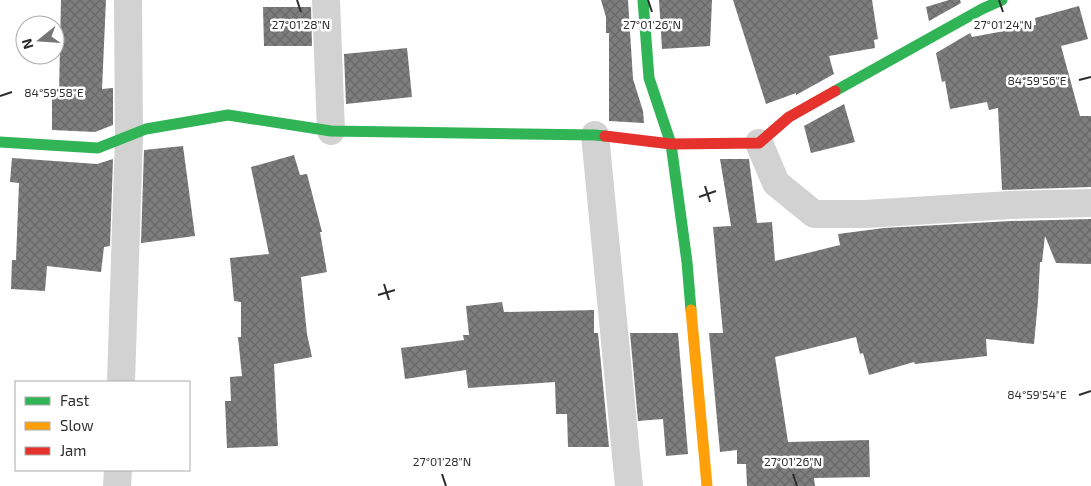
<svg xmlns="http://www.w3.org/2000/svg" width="1091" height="486" font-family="'Exo 2',sans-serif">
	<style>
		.building { fill: url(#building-cross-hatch) }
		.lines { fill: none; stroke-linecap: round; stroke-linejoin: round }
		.street { stroke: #d2d2d2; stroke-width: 28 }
		.fast { stroke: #30b455; stroke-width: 11 }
		.slow { stroke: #ff9f0a; stroke-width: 11 }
		.jam { stroke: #e5322d; stroke-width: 11 }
		.ticks { fill: none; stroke: #2d2d2d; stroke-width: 2 }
		.ticks-label { font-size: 12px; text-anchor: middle; fill: #2d2d2d; stroke: #fff; stroke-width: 5; stroke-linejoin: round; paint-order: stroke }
	</style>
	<defs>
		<pattern id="building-cross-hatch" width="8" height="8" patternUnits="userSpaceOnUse" patternTransform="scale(1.25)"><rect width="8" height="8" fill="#7e7e7e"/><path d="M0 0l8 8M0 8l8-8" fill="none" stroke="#686868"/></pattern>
	</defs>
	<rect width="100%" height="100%" fill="#fff"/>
	<path class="building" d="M61 0H106L102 89 113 88V125L95 132 52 130V93H59Z
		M601 0H628L633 79 643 111 644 123 609 121V33H606V17Z
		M659 0H712L710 46 662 49Z
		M733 0H872L878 39 874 40 875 48 829 56 834 74 796 95V93L766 104Z
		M949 0H960L961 3 929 21 926 7Z
		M1079 6 1088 39 1061 46 1080 116H1091V187L1002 190 998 108 989 110 987 102 950 109 945 81 942 82 936 53 970 33 972 37 1036 25 1035 18Z
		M263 7H311L312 46H264Z
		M407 48 412 97 346 104 344 54Z
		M844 104 855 142 811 153 804 126Z
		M183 146 195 236 141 243 144 150Z
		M294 155 300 175 307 174 322 232H320L327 272 301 277 307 334 312 357 274 364 278 446 227 448 225 401H231L230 377 242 376 238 337H241V302L234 301 230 258 269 254 251 167Z
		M12 158 97 164 113 159 110 246 104 247 101 272 47 266 45 291 11 289 12 260H16L19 183 10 182Z
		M720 159H749L757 223 772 222 775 261 840 245 838 234 884 228 1011 221 1091 219V264L1056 263 1045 236 1042 262H1040L1038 301 1034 344 986 339 987 356 915 364 914 362 869 375 863 353 860 354 856 337 775 357 788 442 869 440 870 477 814 478 815 486H747L746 464H737V450L720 452 709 333H723L713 227 731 226Z
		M502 302 504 312 594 310V333H598L609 447H568L567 414H556L555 382 468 388 466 370 405 379 401 348 464 340 463 335H469L466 306Z
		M630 333H678L688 454 666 456 663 419 638 421Z"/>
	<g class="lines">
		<path class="street" d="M326 0 331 131
			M595 135 629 486
			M759 143 776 183 814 214H865L1010 205 1091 203
			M121 382 129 136 128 0
			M117 486 118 470"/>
		<path class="fast" d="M643 0 649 78 671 144 687 262 691 310
			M835 91 982 9 1002 0
			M0 142 98 148 146 129 228 115 331 131 595 135 605 136"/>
		<path class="slow" d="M691 310 707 486"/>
		<path class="jam" d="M605 136 671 144 759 143 789 117 835 91"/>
	</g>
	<path class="ticks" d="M297 0 301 12M648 0 652 12M999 0 1003 12M1079 80 1091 77M0 96 12 92M705 186 710 202M699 197 716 191M384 284 389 300M378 295 395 290M1079 395 1091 391M442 474 446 486M793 474 797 486"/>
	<g class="ticks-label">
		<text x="301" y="29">27°01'28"N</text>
		<text x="652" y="29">27°01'26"N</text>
		<text x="1003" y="29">27°01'24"N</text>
		<text x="1037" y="85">84°59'56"E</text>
		<text x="54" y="97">84°59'58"E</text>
		<text x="1037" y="399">84°59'54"E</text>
		<text x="442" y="466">27°01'28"N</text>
		<text x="793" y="466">27°01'26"N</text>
	</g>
	<rect x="15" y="381" width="175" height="90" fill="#ffffff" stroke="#ababab"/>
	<rect x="25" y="397" width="25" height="8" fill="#30b455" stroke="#ababab"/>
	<text x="60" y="406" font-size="15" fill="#2d2d2d">Fast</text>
	<rect x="25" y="422" width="25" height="8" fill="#ff9f0a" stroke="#ababab"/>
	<text x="60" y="431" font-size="15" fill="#2d2d2d">Slow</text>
	<rect x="25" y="447" width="25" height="8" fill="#e5322d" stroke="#ababab"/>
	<text x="60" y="456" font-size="15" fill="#2d2d2d">Jam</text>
	<g transform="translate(40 40) rotate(253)"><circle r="24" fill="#ffffff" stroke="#ababab"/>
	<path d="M0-4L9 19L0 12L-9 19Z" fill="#767676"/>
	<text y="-8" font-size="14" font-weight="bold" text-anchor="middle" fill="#2d2d2d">N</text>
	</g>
</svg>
